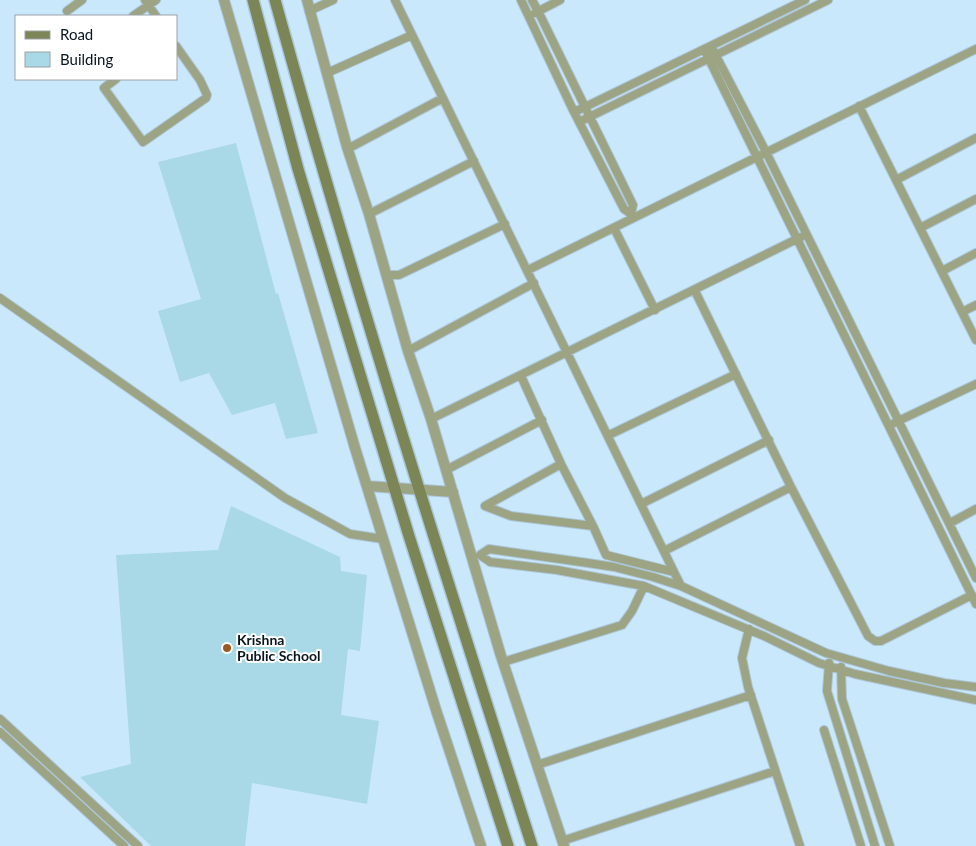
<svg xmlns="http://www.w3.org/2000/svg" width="976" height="846" font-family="Lato,sans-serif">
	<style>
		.building { fill: #a9d8e6 }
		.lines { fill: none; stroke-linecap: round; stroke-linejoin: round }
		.minor-casing { stroke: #abc6d8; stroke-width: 10 }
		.tertiary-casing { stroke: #abc6d8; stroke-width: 12 }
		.secondary-casing { stroke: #abc6d8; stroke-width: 14 }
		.minor { stroke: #9da484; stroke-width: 8 }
		.tertiary { stroke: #9da484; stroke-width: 10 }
		.secondary { stroke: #7b8555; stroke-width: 11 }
		.poi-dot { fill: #995922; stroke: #fff; stroke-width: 2 }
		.labels { text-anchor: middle; stroke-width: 4; stroke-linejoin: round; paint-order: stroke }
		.poi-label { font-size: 14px; font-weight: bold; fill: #07151e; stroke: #fff; text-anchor: start }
	</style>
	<rect width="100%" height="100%" fill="#cae8fc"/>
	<path class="building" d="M236 143 276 294 278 293 318 433 286 439 275 403 232 415 209 373 180 382 158 311 201 299 158 162Z
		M231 506 340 557 341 571 367 575 360 651 348 649 341 715 379 721 367 804 252 783 245 846H151L80 777 131 764 116 555 218 550Z"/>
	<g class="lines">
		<defs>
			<path id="minor" d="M145 0 156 16
				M395 0 674 572
				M521 0 574 112
				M532 0 538 11 585 107C601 139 617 172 633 205L631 214 624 209 574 112 585 107 805 0
				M67 11 82 0
				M309 11 333 0
				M535 13 560 0
				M133 16 156 0
				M711 46 766 152 976 578
				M704 49 976 604
				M327 73 412 35
				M116 79 104 88 143 142 206 98 207 95 200 80 176 46
				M859 106 976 340
				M579 122 828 0
				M347 147 353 146 443 98
				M896 180 976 138
				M369 214 474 161
				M614 228 655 310
				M920 228 976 199
				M528 270 976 49
				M942 271 976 253
				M386 275H399L505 224
				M695 291 791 487 868 636 875 641H881L972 595
				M0 298 285 498 350 534 383 539
				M962 312 976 305
				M408 351 534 283
				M521 376 561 464 485 506 511 516 593 526 606 555 674 572 681 586
				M431 419 801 237
				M894 423 976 384
				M609 435 736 374
				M561 464 593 526
				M446 470 542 420
				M641 504 769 440
				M950 523 976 509
				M664 551 791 487
				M749 629 742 658 748 687 800 846
				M503 662 622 625 632 611 644 586
				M829 663 827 691 875 846
				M841 667 842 699 890 846
				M976 687 944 683 889 671 826 653 681 586 653 577 614 567 588 563 489 549 480 555 490 562 557 570 644 586 764 636 819 663 855 674 976 700
				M0 719 138 846
				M824 730 861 846
				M0 732 124 846
				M537 765 751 695
				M562 841 775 771"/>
			<path id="tertiary" d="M224 0 355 448 436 710 481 846
				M307 0 347 147 369 214 408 351 431 419 501 656 564 846
				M367 486 453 492"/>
			<path id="secondary" d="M253 0 298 169 409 536 508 846
				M275 0C353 284 442 565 532 846"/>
		</defs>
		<use href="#minor" class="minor-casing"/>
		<use href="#tertiary" class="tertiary-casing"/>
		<use href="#secondary" class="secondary-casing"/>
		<use href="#minor" class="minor"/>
		<use href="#tertiary" class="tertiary"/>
		<use href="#secondary" class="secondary"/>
	</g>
	<circle class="poi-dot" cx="227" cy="648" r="5"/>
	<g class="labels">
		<g class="poi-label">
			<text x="237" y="645">Krishna<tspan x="237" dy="16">Public School</tspan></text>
		</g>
	</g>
	<rect x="15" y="15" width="162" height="65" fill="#ffffff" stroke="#9ca1a5"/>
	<rect x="25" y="31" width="25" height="8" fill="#7b8555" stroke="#9ca1a5"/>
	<text x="60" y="40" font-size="15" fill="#07151e">Road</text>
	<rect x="25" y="52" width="25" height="15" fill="#a9d8e6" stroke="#9ca1a5"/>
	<text x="60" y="65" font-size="15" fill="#07151e">Building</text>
</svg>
